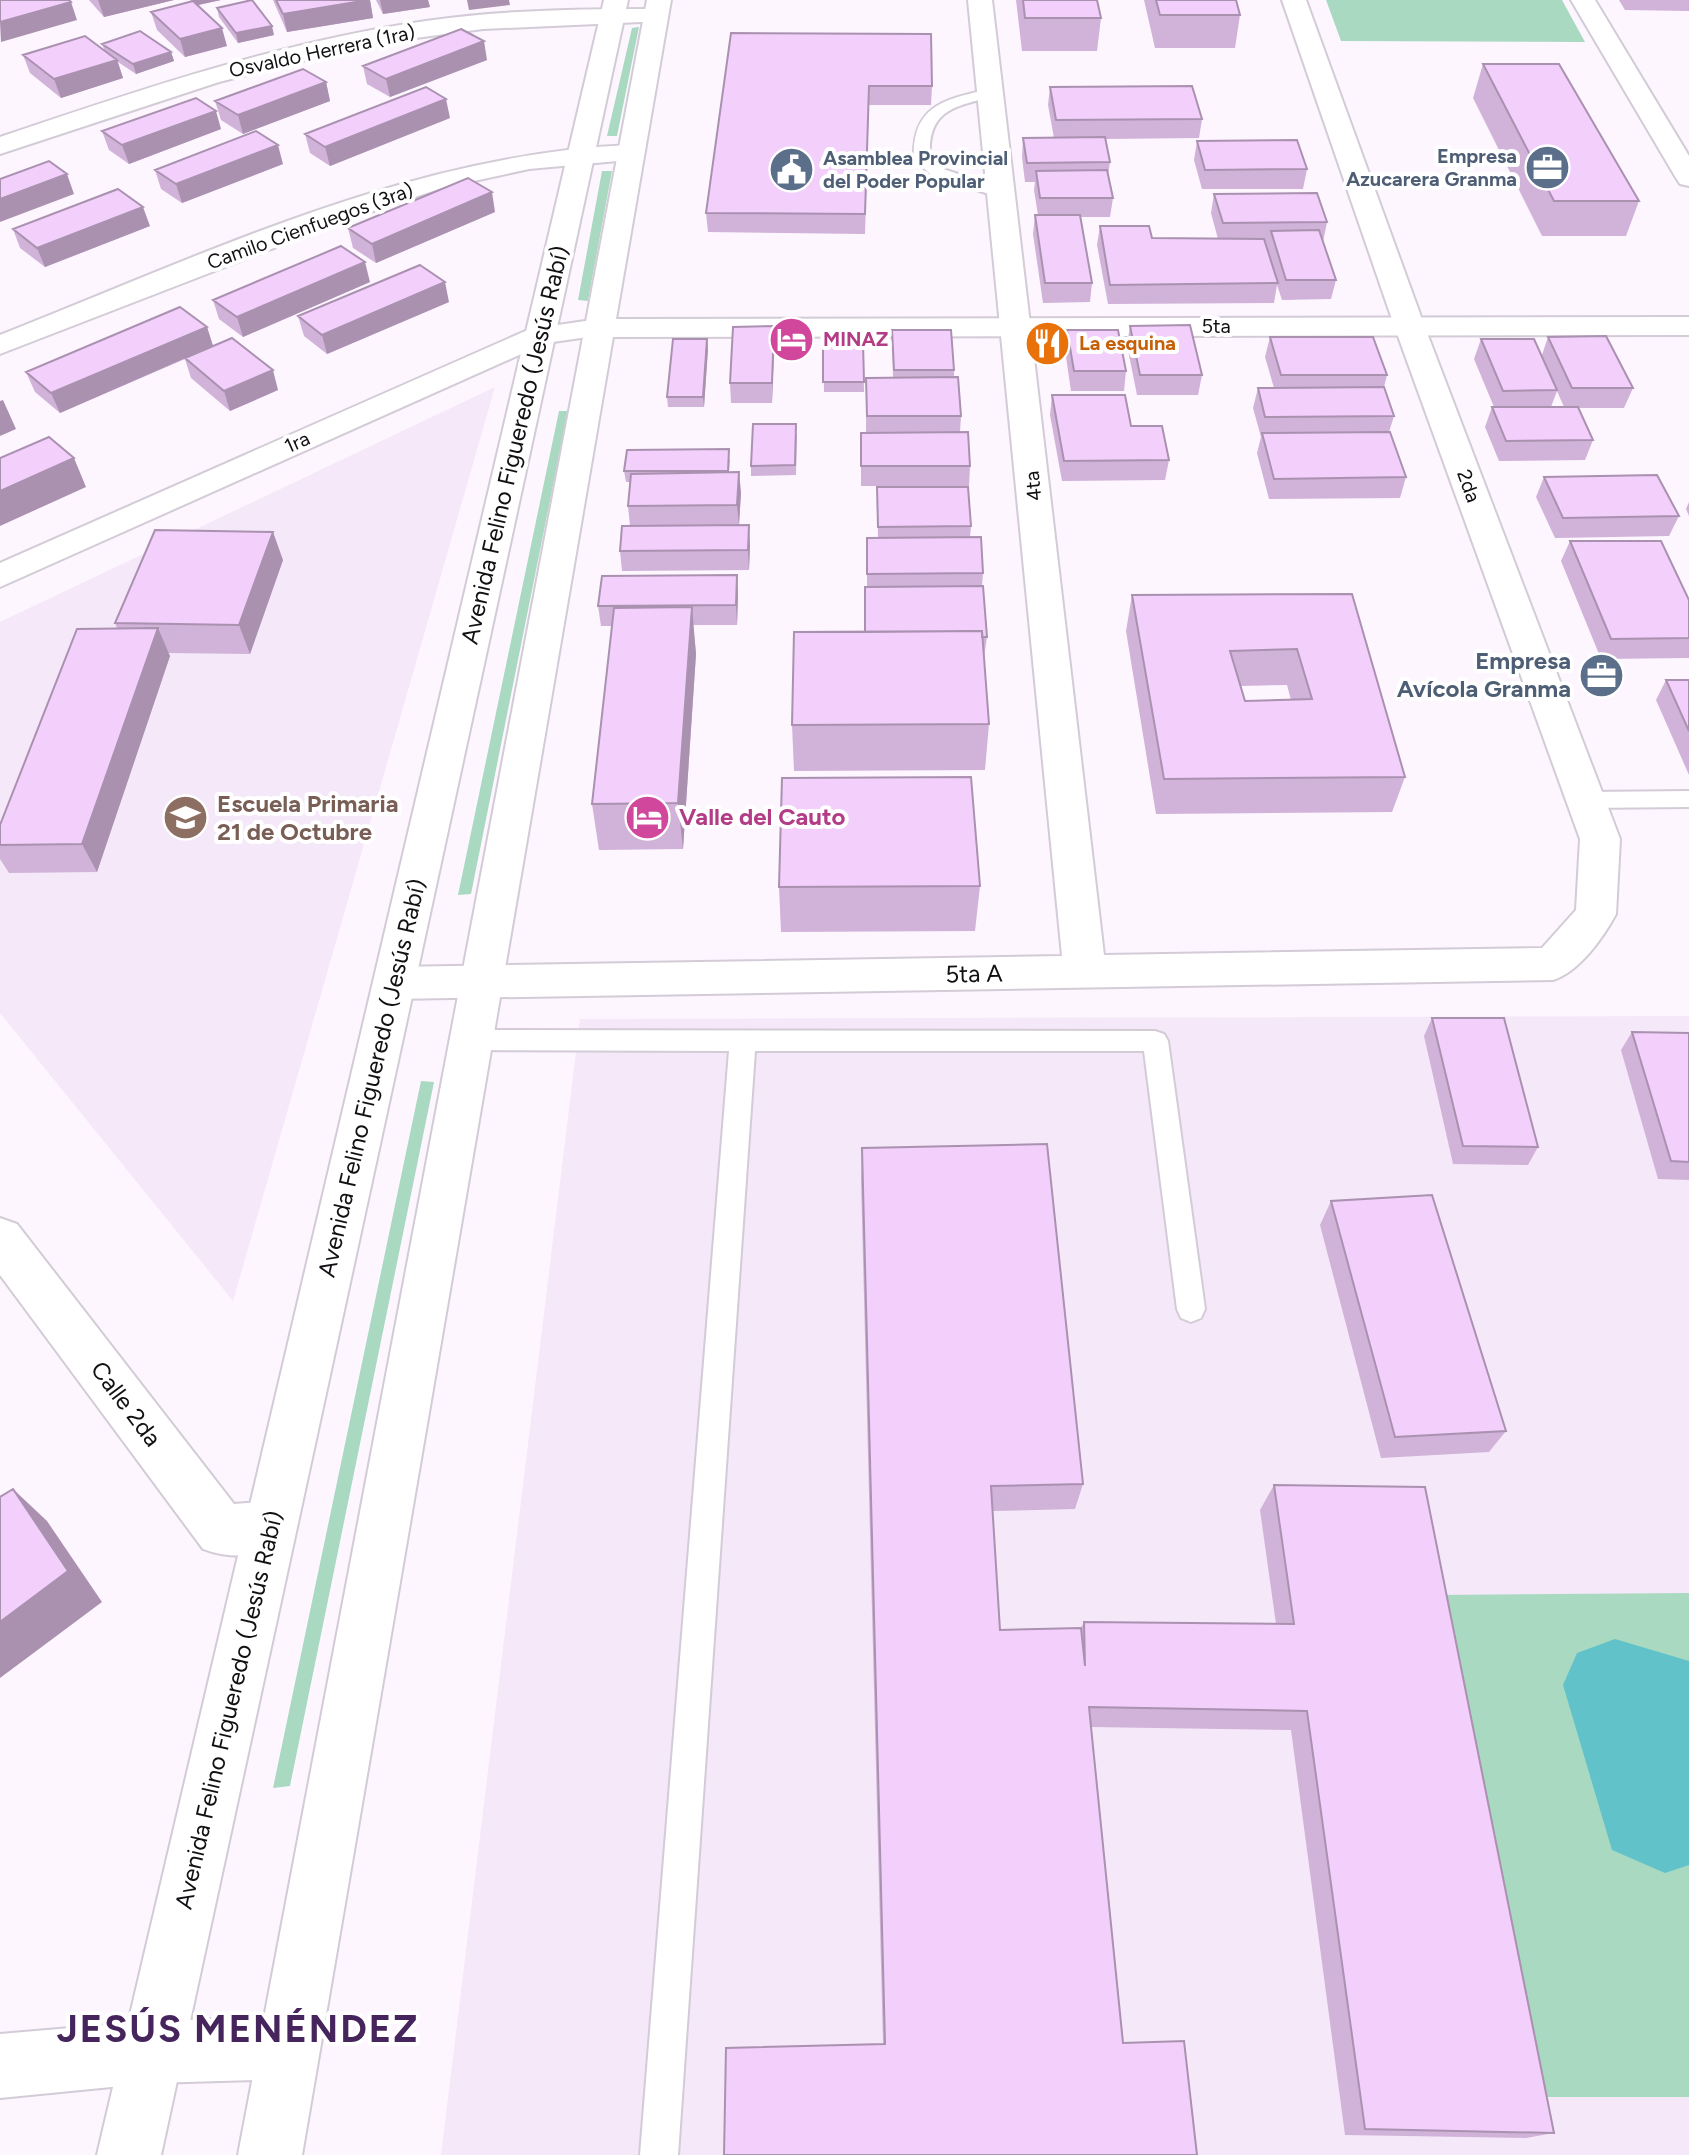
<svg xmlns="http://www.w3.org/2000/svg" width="1689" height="2155" font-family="Figtree,sans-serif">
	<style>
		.built { fill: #f5e8f9 }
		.green { fill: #a9d9c1 }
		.water { fill: #62c2c9 }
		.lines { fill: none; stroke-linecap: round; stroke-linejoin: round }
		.lane-casing { stroke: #d3cbd6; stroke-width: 4 }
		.street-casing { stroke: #d3cbd6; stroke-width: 4 }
		.secondary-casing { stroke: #d3cbd6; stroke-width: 4 }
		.lane { fill: #fff; fill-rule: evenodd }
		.street { fill: #fff; fill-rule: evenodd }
		.secondary { fill: #fff; fill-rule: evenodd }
		.wall { fill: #d1b2d9; fill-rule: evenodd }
		.shaded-wall { fill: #aa91b0 }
		.building { fill: #f3cffc; stroke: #aa91b0; stroke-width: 2; fill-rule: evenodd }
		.labels { text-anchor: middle; stroke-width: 8; stroke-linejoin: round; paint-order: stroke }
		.far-street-label { font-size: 20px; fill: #131014; stroke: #fff }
		.far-service-label { font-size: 20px; font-weight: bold; fill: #4e5e75; stroke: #fff; text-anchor: end }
		.far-hotel-label { font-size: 20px; font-weight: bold; fill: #b23c85; stroke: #fff; text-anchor: start }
		.far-food-label { font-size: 20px; font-weight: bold; fill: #c56008; stroke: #fff; text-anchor: start }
		.street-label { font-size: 24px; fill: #131014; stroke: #fff }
		.service-label { font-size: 24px; font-weight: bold; fill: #4e5e75; stroke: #fff; text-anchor: end }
		.education-label { font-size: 24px; font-weight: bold; fill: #785e54; stroke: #fff; text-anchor: start }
		.hotel-label { font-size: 24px; font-weight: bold; fill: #b23c85; stroke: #fff; text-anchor: start }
		.near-district-label { font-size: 38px; font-weight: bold; letter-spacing: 2px; fill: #46255d; stroke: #fff }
	</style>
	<rect width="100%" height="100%" fill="#fdf6ff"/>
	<path class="built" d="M495 387 233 1301 0 1013V622Z
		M1689 1016V2155H441L580 1019Z"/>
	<path class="green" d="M1326 0H1562L1585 42 1341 41Z
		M639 27 617 136H607L632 28Z
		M602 171H612L588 301 578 300Z
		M559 411H568L471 894 458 895Z
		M421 1081 434 1082 290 1786 273 1788Z
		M1689 1593V2097H1544L1436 1595Z"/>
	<path class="water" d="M1615 1639 1689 1661V1865L1665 1873 1612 1850 1563 1685 1577 1653Z"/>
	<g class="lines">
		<defs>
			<path id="lane" d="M990 89 995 90V96C956 106 927 109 930 157L943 169 1007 190 1009 193 1001 198 931 175 914 158C912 105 946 99 990 89Z
				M1689 791V807L1586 808 1578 806 1575 800 1578 794 1586 792Z
				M471 1030 1155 1031 1164 1034 1168 1041 1205 1309 1201 1318 1191 1322 1181 1318 1177 1309 1144 1051H755L678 2155H640L729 1051 471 1050 462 1047 458 1040 462 1033Z"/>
			<path id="street" d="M968 0H992L1104 955 1542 948 1576 910 1580 839 1394 325 1282 0H1306L1424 325 1620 839 1616 914C1603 938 1579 972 1553 980L394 999 379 995 373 983 379 971 394 967 1062 956Z
				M656 9 664 11 668 16 664 21 483 29 371 44 219 82 0 154V137C139 90 280 42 426 21 502 10 579 9 656 9Z
				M631 145 640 147 644 153 640 159 529 169 442 188 349 219 0 354V335C203 255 410 154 631 145Z
				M599 319 609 322 614 328 609 334 546 343 0 587V563L530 329Z
				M0 1218 17 1224 234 1504 271 1501 290 1509 297 1527 290 1545C262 1556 231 1560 203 1549L0 1275Z
				M289 2017 311 2026 320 2048 311 2070 289 2079 152 2083 0 2098V2034L152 2021Z"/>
			<path id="secondary" d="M604 0H628L161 2155H97Z
				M647 0H671L616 319 1689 317V335L613 337 302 2155H238Z
				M1571 0H1595L1689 156V186L1680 184 1676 178Z"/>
		</defs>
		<use href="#lane" class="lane-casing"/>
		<use href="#street" class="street-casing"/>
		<use href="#secondary" class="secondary-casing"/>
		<use href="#lane" class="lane"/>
		<use href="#street" class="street"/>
		<use href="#secondary" class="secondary"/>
	</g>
	<path class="wall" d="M89 0H174L104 17Z
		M190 0H221L197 5 227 46 185 57 157 30 151 12 191 1Z
		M273 0H370L373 18 287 32Z
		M376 0H428L430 7 383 14Z
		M1016 0H1097L1101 18 1097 51H1022Z
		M1144 0H1236L1240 15 1235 48H1155Z
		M1619 0H1689V11L1625 10Z
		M217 8 274 35 238 43 219 17Z
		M731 33 932 86 931 105H869L865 234 708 232 706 213Z
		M102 44 171 52 174 61 136 74 118 62 123 78 61 98 30 73 23 55 104 49Z
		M487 60 390 97 367 84 363 66Z
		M1483 64 1639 201 1626 236H1542L1473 98Z
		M326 82 330 101 243 134 221 120 215 101Z
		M1050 87 1202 119 1199 138 1105 139 1110 162 1108 175 1113 198 1110 217H1080L1092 283 1090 302 1043 303 1033 234 1035 215H1038L1034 190 1035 182H1025L1022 157 1023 138H1054L1048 105Z
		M450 118 330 166 310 153 305 134Z
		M221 129 129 164 109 150 102 131Z
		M1197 141 1307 169 1303 189H1202L1194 160Z
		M283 164 182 203 161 189 155 170Z
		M1214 194 1327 222 1323 242 1336 280 1331 299 1282 300 1277 285 1274 303 1108 304 1097 245 1100 226 1152 238 1218 239 1211 213Z
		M495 212 376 263 353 248 348 228Z
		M150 226 45 267 20 248 13 229Z
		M370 282 243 337 219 319 213 300Z
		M449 302 327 354 304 336 298 316Z
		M774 326V346L772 403H731L730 383Z
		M1130 326 1202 375 1198 395H1137L1127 345Z
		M207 327 213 346 278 390 230 411 191 378 185 359 60 413 35 392 26 372Z
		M892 330 954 370V377L961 416 960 432 970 466 969 486H861V433H866V378H893Z
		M1067 330 1126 371 1124 391H1071L1065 350Z
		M1270 337 1387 375 1384 387 1394 416 1389 432 1406 477 1400 498 1269 499 1257 453 1261 437 1253 408 1258 388H1274L1265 357Z
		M1548 337 1633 388 1624 408H1578L1593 440 1585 460 1499 461 1485 427 1492 407H1494L1474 359 1481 339 1542 355ZM1557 391 1564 407H1551Z
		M707 339 708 349 704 407H668L667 397Z
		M823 342H863L864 392H824Z
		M1052 395 1131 426 1169 460 1165 480 1062 481 1050 415Z
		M797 434 796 475 751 476V466Z
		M730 459 729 472 741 492 739 525 750 545 749 570 622 571 620 551 630 526 628 506 630 482H626L624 471Z
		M1544 477 1679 516 1669 536 1555 538 1536 497Z
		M877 487 971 526 970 537 983 573 982 586 987 637 984 657 989 724 985 770 794 771 792 725 865 632 867 587V538H878Z
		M1689 502V516L1686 509Z
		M1570 541 1689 600V658L1601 659 1561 561Z
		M283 560 250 654 168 653 170 656 97 872 9 873 0 859V825L117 628 115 623Z
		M737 575 738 595 737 625H693L696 654 683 849 599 850 592 804 612 626H601L598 606Z
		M1352 594 1405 777 1392 812 1156 814 1126 631 1132 595ZM1287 685 1291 700 1245 701 1240 686Z
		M1666 680H1689V775L1656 700Z
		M980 886 975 931 781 932 779 887Z
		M1432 1018 1538 1147 1528 1165 1453 1164 1424 1036Z
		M1632 1032 1689 1033V1180L1658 1179 1621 1050Z
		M862 1148 1083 1484 1075 1509 993 1511 1000 1630 1081 1628 1084 1622 1276 1624 1260 1510 1274 1485 1554 2133 1526 2138 1345 2135 1291 1730 1091 1727 1123 2043 1197 2155 883 2044 861 1180Z
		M1331 1201 1506 1431 1489 1452 1381 1458 1320 1225Z"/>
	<path class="shaded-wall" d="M98 0H174L104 17Z
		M192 0H221L194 6Z
		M370 0 373 18 287 32 283 14Z
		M380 0H428L430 7 383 14Z
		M467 0H509L510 5 469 10Z
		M71 2 77 20 1 42 0 22Z
		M272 26 274 35 238 43 236 33Z
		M222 28 227 46 185 57 180 39Z
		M484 41 487 60 390 97 386 79Z
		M171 52 174 61 136 74 133 64Z
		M117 60 123 78 61 98 54 79Z
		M326 82 330 101 243 134 238 115Z
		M446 99 450 118 330 166 325 147Z
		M216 111 221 129 129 164 122 145Z
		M278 145 283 164 182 203 176 184Z
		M67 174 74 194 0 222V199Z
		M492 192 495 212 376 263 372 244Z
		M143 207 150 226 45 267 37 248Z
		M365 262 370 282 243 337 237 317Z
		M445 282 449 302 327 354 322 335Z
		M774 326V346L772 403V383Z
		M207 327 213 346 60 413 51 393Z
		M707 339 708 349 704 407 703 397Z
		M273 370 278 390 230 411 224 391Z
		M3 400 16 429 0 436V401Z
		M74 458 86 487 0 526V491Z
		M739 472 741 492 739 525 737 505Z
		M749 525 750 545 749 570 748 550Z
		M273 532 283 560 250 654 239 625Z
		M737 575 738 595 737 625 736 605Z
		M692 607 696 654 683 849 678 803Z
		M158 628 170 656 97 872 82 844Z
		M13 1489 47 1521 102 1602 0 1678V1622Z"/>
	<path class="building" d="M0 0H69L71 2 0 22Z
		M252 0 272 26 236 33 217 8Z
		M276 0H368L283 14Z
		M1023 0H1097L1101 18H1025Z
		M1156 0H1236L1240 15H1160Z
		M193 1 222 28 180 39 151 12Z
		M461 29 484 41 386 79 363 66Z
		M140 31 171 52 133 64 102 44Z
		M731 33 931 34 932 86H869L865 214 706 213Z
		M85 36 117 60 54 79 23 55Z
		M1483 64H1559L1639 201H1554Z
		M303 69 326 82 238 115 215 101Z
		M1192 86 1202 119 1056 120 1050 87Z
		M426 87 446 99 325 147 305 134Z
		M196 98 216 111 122 145 102 131Z
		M256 131 278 145 176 184 155 170Z
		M1105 137 1110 162 1027 163 1023 138Z
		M1297 140 1307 169 1205 170 1197 141Z
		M49 161 67 174 0 199V179Z
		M1107 170 1113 198H1040L1036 171Z
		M468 178 492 192 372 244 348 228Z
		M118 189 143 207 37 248 13 229Z
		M1317 193 1327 222 1223 223 1214 194Z
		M1035 215H1080L1092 283H1045Z
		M1100 226H1149L1152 238 1264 239 1278 283 1110 285Z
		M1319 230 1336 280H1286L1271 231Z
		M341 246 365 262 237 317 213 300Z
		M420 265 445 282 322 335 298 316Z
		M180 307 207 327 51 393 26 372Z
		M1190 325 1202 375H1140L1130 326Z
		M774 326 772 383H730L733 327Z
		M892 330H951L954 370H894Z
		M1067 330H1118L1126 371H1074Z
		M1606 336 1633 388H1572L1548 337Z
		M1270 337H1373L1387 375H1281Z
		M232 338 273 370 224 391 185 358Z
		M673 339H707L703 397H667Z
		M1481 339H1534L1557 390 1503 391Z
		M823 342H863L864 382H823Z
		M958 377 961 416H867L866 378Z
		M1384 387 1394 416 1265 417 1258 388Z
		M1052 395H1125L1131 426H1162L1169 460 1064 461Z
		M1492 407H1578L1593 440 1506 441Z
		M753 424H796L795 465 751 466Z
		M968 432 970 466H861V433Z
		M1390 432 1406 477 1274 479 1262 433Z
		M49 437 74 458 0 491V458Z
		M729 449 728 471H624L627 450Z
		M739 472 737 505 628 506 631 474Z
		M1657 475 1679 516 1563 518 1544 477Z
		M877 487H968L971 526 878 527Z
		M749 525 748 550 620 551 622 526Z
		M155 530 273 532 239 625 115 623Z
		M981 537 983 573 867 574V538Z
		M1570 541H1661L1689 600V638L1611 639Z
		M737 575 736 605 598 606 602 576Z
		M983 586 987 637H982V631L865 632V587Z
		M1352 594 1405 777 1164 779 1132 595ZM1297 649 1312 699 1245 701 1230 651Z
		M692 607 678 803 592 804 614 608Z
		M158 628 82 844 0 845V825L77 629Z
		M982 631 989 724 792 725 794 632Z
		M1666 680H1689V731Z
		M971 777 980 886 779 887 782 778Z
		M1432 1018H1504L1538 1147 1463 1146Z
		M1632 1032 1689 1033V1162L1671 1161Z
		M1047 1144 1083 1484 991 1486 1000 1630 1081 1628 1085 1666 1084 1622 1294 1624 1274 1485 1425 1487 1554 2133 1365 2129 1307 1711 1089 1707 1123 2043 1184 2041 1197 2155H724L726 2048 885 2044 862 1148Z
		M1432 1195 1506 1431 1395 1437 1331 1201Z
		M13 1489 68 1571 0 1622V1497Z"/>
	<defs>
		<symbol id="office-disc" viewBox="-11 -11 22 22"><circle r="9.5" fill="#5c6f8a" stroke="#fff"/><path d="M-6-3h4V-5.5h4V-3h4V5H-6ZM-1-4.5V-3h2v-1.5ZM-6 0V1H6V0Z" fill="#fff"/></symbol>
		<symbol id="civic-disc" viewBox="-11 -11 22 22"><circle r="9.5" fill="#5c6f8a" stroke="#fff"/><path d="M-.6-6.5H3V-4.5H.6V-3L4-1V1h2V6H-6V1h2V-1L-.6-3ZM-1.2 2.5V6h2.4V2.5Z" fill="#fff"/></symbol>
		<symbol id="hotel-disc" viewBox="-11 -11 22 22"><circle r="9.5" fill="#d1479c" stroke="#fff"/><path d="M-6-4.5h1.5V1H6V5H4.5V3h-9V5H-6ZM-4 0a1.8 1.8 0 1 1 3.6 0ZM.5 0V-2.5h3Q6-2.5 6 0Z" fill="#fff"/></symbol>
		<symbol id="restaurant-disc" viewBox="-11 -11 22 22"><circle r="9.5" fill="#e8710a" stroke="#fff"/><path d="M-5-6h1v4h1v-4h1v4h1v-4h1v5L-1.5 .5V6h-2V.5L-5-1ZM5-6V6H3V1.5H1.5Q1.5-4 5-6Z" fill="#fff"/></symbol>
		<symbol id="school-disc" viewBox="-11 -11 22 22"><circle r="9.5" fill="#8d6e63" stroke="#fff"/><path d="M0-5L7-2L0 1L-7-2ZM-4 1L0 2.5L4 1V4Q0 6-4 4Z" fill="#fff"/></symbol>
	</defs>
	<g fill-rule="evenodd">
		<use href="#office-disc" x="1522" y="142" width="51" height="51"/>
		<use href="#civic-disc" x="766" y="144" width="51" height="51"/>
		<use href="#hotel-disc" x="766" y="314" width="51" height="51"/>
		<use href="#restaurant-disc" x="1022" y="318" width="51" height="51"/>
		<use href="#office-disc" x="1576" y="650" width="51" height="51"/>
		<use href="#hotel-disc" x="622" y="792" width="51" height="51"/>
		<use href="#school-disc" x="160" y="792" width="51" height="51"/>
	</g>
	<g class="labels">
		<g class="far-street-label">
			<text transform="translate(322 51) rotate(-12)" y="7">Osvaldo Herrera (1ra)</text>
			<text transform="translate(310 226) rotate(-20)" y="7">Camilo Cienfuegos (3ra)</text>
			<text x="1216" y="333">5ta</text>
			<text transform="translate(297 442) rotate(-24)" y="7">1ra</text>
			<text transform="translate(1033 486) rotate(-96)" y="7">4ta</text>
			<text transform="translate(1469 486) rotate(70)" y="7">2da</text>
		</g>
		<g class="far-service-label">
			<text x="1517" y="163">Empresa<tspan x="1517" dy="23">Azucarera Granma</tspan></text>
			<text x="823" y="165" text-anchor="start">Asamblea Provincial<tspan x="823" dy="23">del Poder Popular</tspan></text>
		</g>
		<g class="far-hotel-label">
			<text x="823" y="346">MINAZ</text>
		</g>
		<g class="far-food-label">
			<text x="1079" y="350">La esquina</text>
		</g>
		<g class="street-label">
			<text transform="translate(515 445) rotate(-77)" y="8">Avenida Felino Figueredo (Jesús Rabí)</text>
			<text transform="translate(974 974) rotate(-1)" y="8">5ta A</text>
			<text transform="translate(372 1078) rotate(-77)" y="8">Avenida Felino Figueredo (Jesús Rabí)</text>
			<text transform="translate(126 1404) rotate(53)" y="8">Calle 2da</text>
			<text transform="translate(229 1710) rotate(-77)" y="8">Avenida Felino Figueredo (Jesús Rabí)</text>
		</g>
		<g class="service-label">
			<text x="1571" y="669">Empresa<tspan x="1571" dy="28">Avícola Granma</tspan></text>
		</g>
		<g class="education-label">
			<text x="217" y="812">Escuela Primaria<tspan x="217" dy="28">21 de Octubre</tspan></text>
		</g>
		<g class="hotel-label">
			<text x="679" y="825">Valle del Cauto</text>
		</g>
		<g class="near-district-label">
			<text x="238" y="2042">JESÚS MENÉNDEZ</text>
		</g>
	</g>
</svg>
